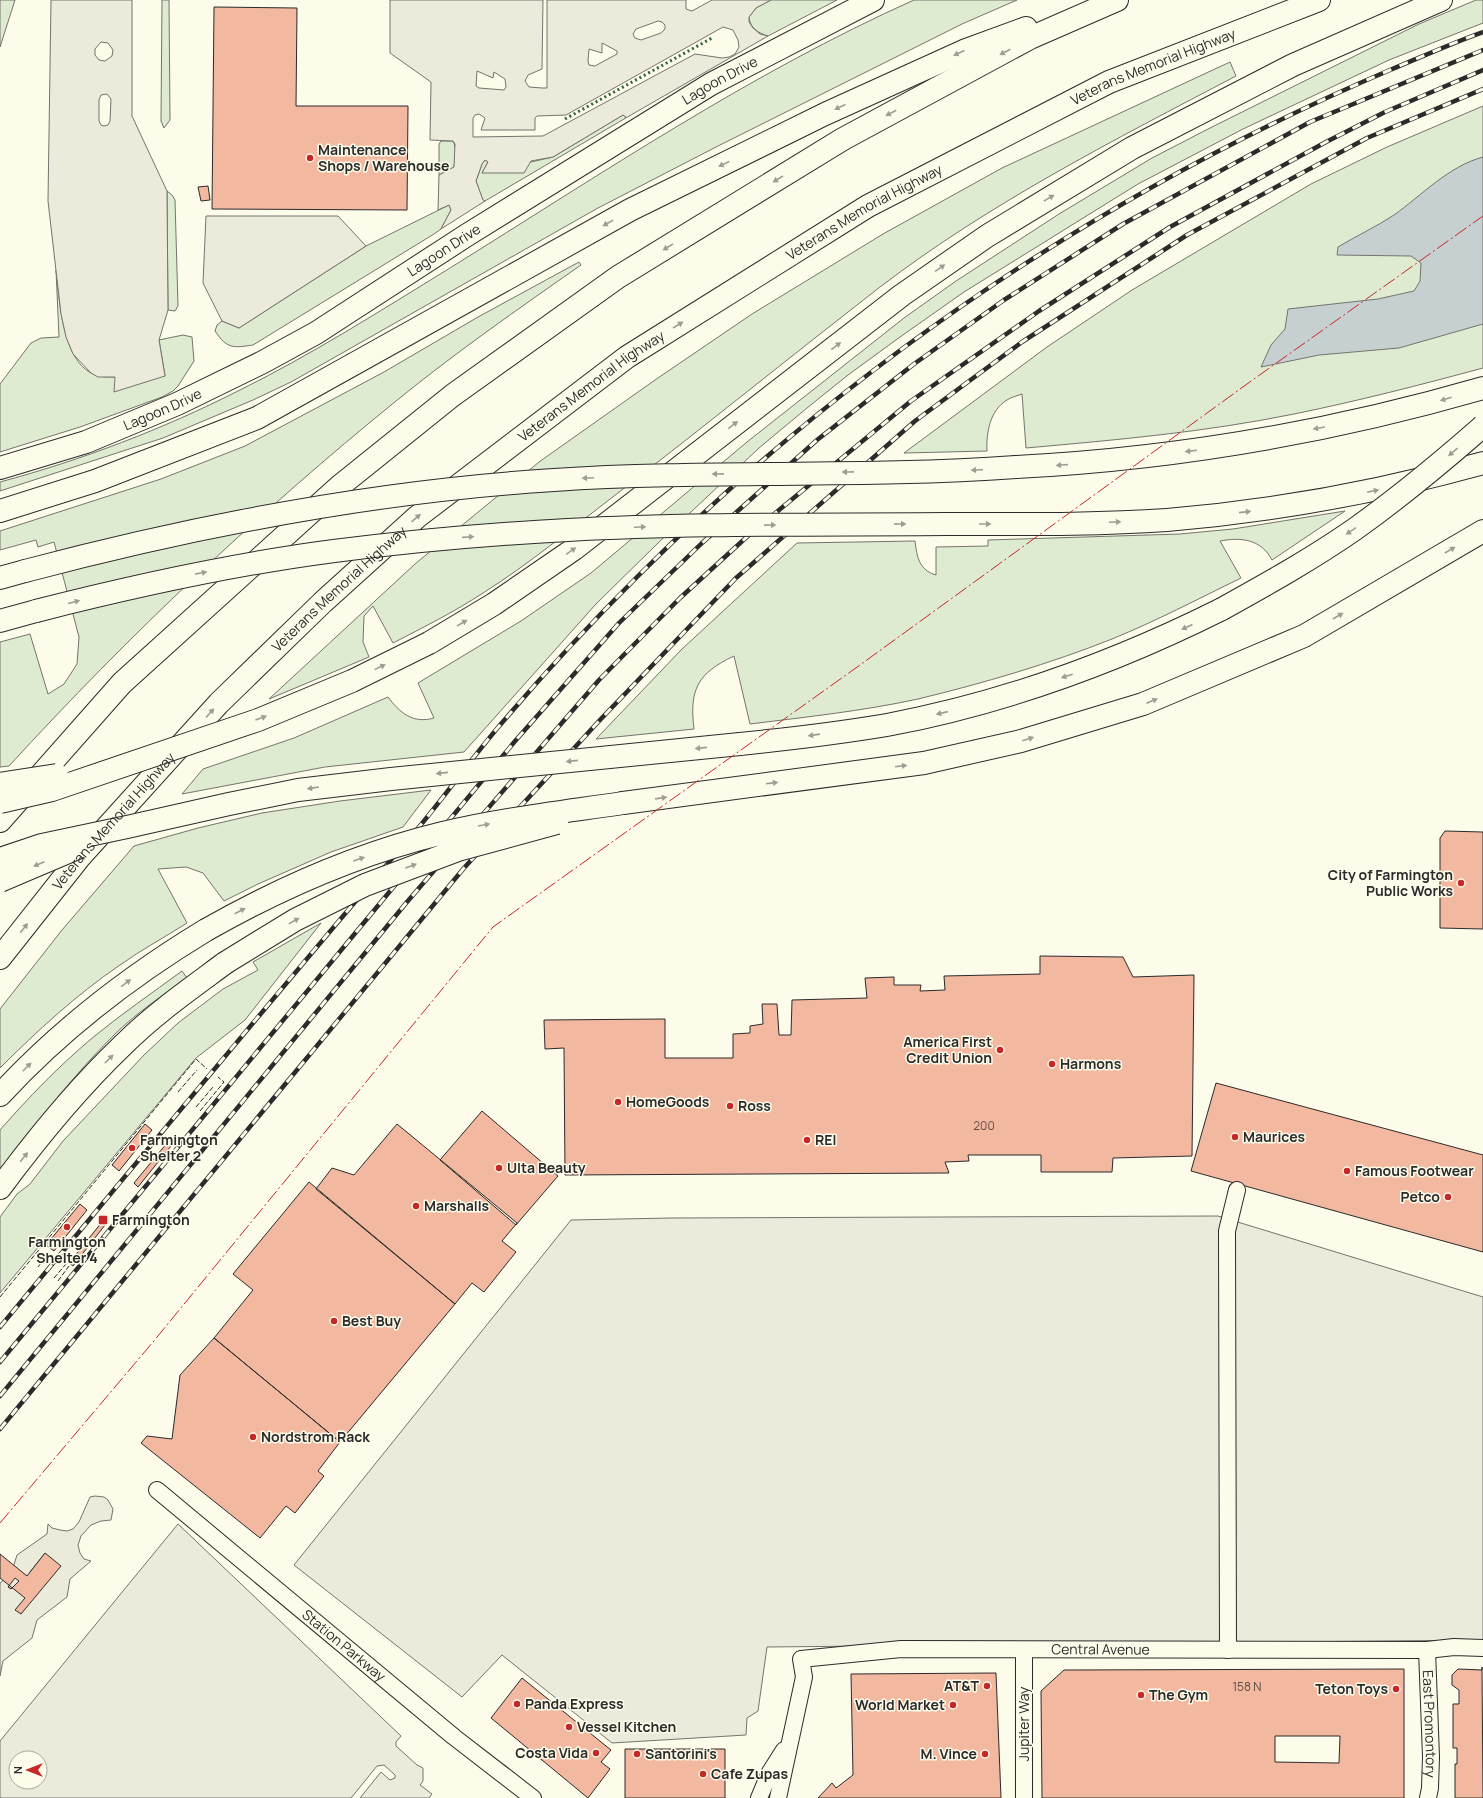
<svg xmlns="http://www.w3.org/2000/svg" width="1483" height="1798" font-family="Manrope,sans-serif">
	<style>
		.green { fill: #deebd1; stroke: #74746e }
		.parking { fill: #eceadb; stroke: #74746e; fill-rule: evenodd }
		.water { fill: #c7d0d0; stroke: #74746e }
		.building { fill: #f2b8a0; stroke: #2b2b2b; fill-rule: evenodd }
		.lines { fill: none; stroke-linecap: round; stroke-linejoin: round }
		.street-casing { stroke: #2b2b2b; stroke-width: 18 }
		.secondary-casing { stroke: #2b2b2b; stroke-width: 24 }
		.highway-casing { stroke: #2b2b2b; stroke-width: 24 }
		.street { stroke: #fdfbea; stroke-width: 16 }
		.secondary { stroke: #fdfbea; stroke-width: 22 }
		.highway { stroke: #fdfbea; stroke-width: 22 }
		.rail-casing { stroke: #2b2b2b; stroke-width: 4.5 }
		.rail { stroke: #fdfbea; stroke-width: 3; stroke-dasharray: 9; stroke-linecap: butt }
		.highway-bridge-casing { stroke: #2b2b2b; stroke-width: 24; stroke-linecap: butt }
		.highway-bridge { stroke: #fdfbea; stroke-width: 22 }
		.hedge { stroke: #34623c; stroke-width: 3; stroke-dasharray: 2 3; stroke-linecap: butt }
		.fence { stroke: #2b2b2b; stroke-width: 1; stroke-dasharray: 5 2; stroke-linecap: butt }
		.power { stroke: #c62828; stroke-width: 1; stroke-dasharray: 14 3 2 3; stroke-linecap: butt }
		.oneway { fill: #9e9d94 }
		.poi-dot { fill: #c62828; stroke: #fdfbea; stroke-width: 1.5 }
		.labels { text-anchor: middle; stroke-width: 3; stroke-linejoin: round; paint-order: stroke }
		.number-label { font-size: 12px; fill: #5d4e48 }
		.street-label { font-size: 14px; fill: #2b2b2b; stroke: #fdfbea }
		.poi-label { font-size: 14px; font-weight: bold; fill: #2b2b2b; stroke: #fdfbea; text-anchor: start }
	</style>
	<rect width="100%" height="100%" fill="#fdfbea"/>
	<path class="green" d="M0 0H15L0 47Z
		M162 0H169L170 120 164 128 161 121Z
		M771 0H837L768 36C758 33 750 28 749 17L756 8Z
		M914 0H1017L962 24 718 146 598 208 291 382 253 400 163 438 0 491V482C82 460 163 429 238 391 311 355 380 311 450 268 601 174 751 73 914 0Z
		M1476 0H1483V23L1389 60 1243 129 1138 184 964 292 900 337 848 375 807 408 759 448 657 544 596 604 464 752 325 767 182 794 203 769 294 738 388 697C400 713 413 724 434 718L418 683 521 621 591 573 747 442 904 318 956 281 1059 214 1152 158 1210 128 1419 24Z
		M1230 62 1236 76C1114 140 990 203 880 287 791 356 704 427 614 496 571 529 529 564 483 593 454 612 424 627 393 643L373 606 364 616 363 642 369 657 269 699 415 564 539 462 655 380 752 314 883 234 1002 168Z
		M1483 106V368C1420 385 1358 401 1294 414 1206 432 1116 440 1026 448L1022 394C1017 396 1011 397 1007 400 990 410 986 433 987 451L904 453 1047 347 1132 290 1311 184 1387 147Z
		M623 115 626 117 624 119 485 201H483L476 181 482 164 485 160 488 162 482 173 553 157Z
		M441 141H453C457 148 455 159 454 167L439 175V144Z
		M167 191 172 195 175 200 178 306 175 311 168 310Z
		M449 205 451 210 441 229 434 234 253 345C233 348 227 349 215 331L217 325 222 321 239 328 366 246Z
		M579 262 581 265C518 309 455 353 396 401 258 513 129 635 9 766L0 767V642L30 634 48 694 64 684 77 664 79 637 54 542 38 547 36 540 0 550V531L161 479 245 446 384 372 478 317Z
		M56 270C60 303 62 375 106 377L165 376 159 340 183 335 192 337 194 361 178 386 173 391 162 397 80 427 0 452V384L31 343 41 338 59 337Z
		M1345 511 1272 560C1261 539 1241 537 1220 541L1241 578C1198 599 1156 621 1112 639 1049 664 984 683 918 699 863 711 806 717 750 724L734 656C698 673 689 689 694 729L596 739 682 649 797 543 915 541C917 557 919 570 936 575V547L988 546V540L1180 534 1233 529Z
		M431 790 403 827 331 852 258 884 224 901 203 873 186 867 158 869 187 923C165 937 141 950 120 965 76 995 37 1031 0 1068V1009L62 930 134 846 198 828 262 813 340 801Z
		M321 923 245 1020 196 1058 0 1293V1217L17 1194 30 1184 63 1141 144 1055 178 1023 223 989 258 970 253 962Z
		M182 971 187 978C163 995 138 1012 117 1032 74 1074 38 1122 0 1169V1130C28 1098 58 1067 91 1039 120 1015 152 993 182 971Z"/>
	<path class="parking" d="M51 0H132V116L167 191 168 310 159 340 165 376 114 392 115 377H98L91 373 73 354 66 337 61 314 48 201ZM101 42 108 43 113 50 112 56 105 61 99 60 95 55V49ZM107 94 111 99 110 121 108 125 104 126 101 125 99 121V100L101 95Z
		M390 0H543L542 69 528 75 525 81 529 87 542 88H547V0H686V9L692 11 712 0H771L756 8 749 17V22L753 28 760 34 768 36 624 119 626 117 623 115 553 157 531 161 524 173H482L488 162 485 160 482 164 476 181 483 200 485 201 441 229 451 210 449 205 438 210 439 175 454 167 455 144 453 141 430 140 431 82 390 53ZM658 21 662 22 665 25V29L661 33 641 40 635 38 633 34 636 29ZM723 27 733 30 738 40 739 47 735 54 729 57 722 58 695 54 543 136 473 137V118L475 115 479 114 485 118 481 130H535V118L537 116 566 115ZM602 43 617 51V54L595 66 589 65 588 61 589 49 602 53ZM477 71 493 78 494 72 505 79 506 87 504 90 479 88 476 86Z
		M206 216H338L366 246 239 328 222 321 203 283Z
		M1218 1216 1483 1297V1640L767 1647 758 1711 747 1718 746 1735 612 1743 502 1655 462 1697 294 1565 571 1220 670 1218Z
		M95 1496 104 1497 108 1500 113 1509 111 1520 101 1521 91 1525 81 1536 78 1545 80 1553 84 1559 91 1561 70 1579 67 1597 37 1620 32 1638 3 1661 0 1676V1583L11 1574 17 1555 47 1534 48 1524 52 1528 60 1530 67 1531 73 1529 79 1522 90 1497ZM45 1553V1585L30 1572Z
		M178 1524 401 1736 396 1742V1746L417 1765 423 1768V1781L420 1785 432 1794 429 1798H360L381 1772 390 1780 395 1778V1775L384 1765 377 1766 351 1798H0V1741ZM16 1758H40V1782H16Z"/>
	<path class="water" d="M1483 157V324L1399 348 1319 355 1261 367 1271 345 1285 329 1288 309 1378 299 1414 291 1420 281 1421 263 1411 256 1337 255 1338 247C1356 236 1376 227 1394 215 1422 195 1449 166 1483 157Z"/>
	<path class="building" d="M214 7 297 8 296 106H408L407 210 212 209Z
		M208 186 210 200 201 201 198 187Z
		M1445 831 1483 832V929L1440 928V838Z
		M1040 956 1123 957 1133 977 1194 975 1192 1156 1113 1158 1112 1172H1041V1155H968L969 1161 945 1162 949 1173 565 1175 564 1048 545 1049 544 1020 665 1019V1058H733V1034L750 1033V1026L763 1024 762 1004H777L779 1035H791L792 1000 867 998 865 978 894 977V985H921L920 991 945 990 944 976 1040 974Z
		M1216 1083 1483 1155V1252L1191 1171Z
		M482 1111 558 1176 516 1225 440 1160Z
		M145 1124 152 1130 119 1171 112 1165Z
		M397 1124 517 1223 502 1241 516 1252 484 1292 472 1283 455 1304 316 1189 332 1168 354 1175Z
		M167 1143 171 1146 138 1187 134 1183Z
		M309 1182 455 1304 340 1442 214 1338 253 1290 233 1274Z
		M80 1204 87 1210 54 1251 46 1245Z
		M102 1222 105 1225 73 1266 69 1263Z
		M214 1338 340 1442 318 1471 324 1476 295 1513 286 1506 260 1538 141 1443 147 1436 172 1439 180 1375Z
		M45 1553 61 1566 21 1614 15 1610 25 1598 0 1578V1554L27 1576Z
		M15 1578 19 1581 11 1589 8 1587Z
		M1482 1667 1483 1798H1455V1764H1457V1748H1453V1704H1459V1690L1452 1685V1675L1458 1669 1482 1670Z
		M1404 1669V1798H1042L1041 1691 1064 1670ZM1275 1736H1340L1339 1763 1275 1762Z
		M996 1673 1001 1798H818L832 1783 836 1788 853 1775 851 1674Z
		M522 1678 611 1750 601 1762 610 1769 588 1798 491 1718Z
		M625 1749H725V1798H625Z"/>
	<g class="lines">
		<defs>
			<g id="street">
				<path id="s1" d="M157 1490 454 1737 533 1798"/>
				<path d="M1024 1650V1798"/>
				<path d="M1228 1650 1227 1231 1237 1190"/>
				<path id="s2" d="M1427 1650 1431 1757 1430 1788 1428 1798"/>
				<path d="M759 1798 770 1772 784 1750"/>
				<path id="s3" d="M778 1798 804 1677 801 1659 901 1649 1427 1650 1454 1647 1483 1648"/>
			</g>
			<g id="secondary">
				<path id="s4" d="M0 468 86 442 177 404 263 362 316 333 467 235 711 84 873 0"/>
			</g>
			<g id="highway">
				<path d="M1016 467C1174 459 1331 432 1483 388"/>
				<path d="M0 511 95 481 257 418 630 210 825 114 966 50 1026 28"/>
				<path d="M946 524C1020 524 1094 525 1167 520 1274 511 1379 492 1483 463"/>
				<path d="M0 578 25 571"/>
				<path d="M0 621 36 611"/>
				<path d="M429 643 494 604 574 549 902 295 987 236 1132 148 1293 65 1441 0"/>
				<path d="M740 744C789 739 839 733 887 725 1004 703 1116 662 1222 609"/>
				<path d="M623 803 924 763 1021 741 1143 704 1304 636 1483 531"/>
				<path d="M0 821 122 683 341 485 453 395 618 277 843 139 1030 38 1117 0"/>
				<path id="s5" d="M0 958 79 858 219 703 323 602 417 517 627 357 868 206 1109 82 1319 0"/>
				<path d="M0 1095C60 1030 130 976 206 930"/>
				<path d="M0 1188C37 1138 78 1088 123 1045 154 1014 190 989 225 963"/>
			</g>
		</defs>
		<use href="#street" class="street-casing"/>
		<use href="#secondary" class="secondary-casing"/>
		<use href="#highway" class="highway-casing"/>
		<use href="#street" class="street"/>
		<use href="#secondary" class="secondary"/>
		<use href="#highway" class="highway"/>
		<defs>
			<path id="rail" d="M0 1327C139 1160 277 992 419 827 449 791 476 752 507 717 548 669 592 622 637 577 852 362 1110 189 1390 70 1421 57 1452 43 1483 32
				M0 1362 386 896 516 740 619 623 702 543 817 440 914 364 1004 300 1123 224 1310 122 1483 50
				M0 1396 407 902 599 680 680 598 750 534 911 401 1039 311 1170 227 1326 142 1385 112 1483 70
				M0 1429 464 868 599 721 736 578 915 421 1022 342 1187 235 1367 138 1483 89"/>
		</defs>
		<use href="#rail" class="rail-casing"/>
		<use href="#rail" class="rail"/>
		<defs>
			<path id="highway-bridge" d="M25 571C199 525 375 491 554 480 708 470 863 478 1016 467
				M1222 609C1267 584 1312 559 1355 529 1400 497 1442 462 1483 426
				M36 611C134 586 234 564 334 551 412 541 490 534 568 530 694 523 820 525 946 524
				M0 784 57 775
				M0 802 52 790 258 720 352 681 429 643
				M0 859 42 845 127 827 229 804 298 790 391 779 740 744
				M0 881 80 847
				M206 930C280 888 360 853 443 833 502 819 563 812 623 803
				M225 963 295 920 365 885 458 850 557 823"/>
		</defs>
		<use href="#highway-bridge" class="highway-bridge-casing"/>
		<use href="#highway-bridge" class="highway-bridge"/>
		<path class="hedge" d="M565 119 712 38"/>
		<path class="fence" d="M178 1092 197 1070
			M196 1107 213 1087
			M200 1111 224 1082 218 1077
			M38 1267 49 1253
			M54 1278 66 1264
			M58 1281 69 1266
			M0 1297 196 1059 207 1069"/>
		<path class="power" d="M0 1523 153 1342 493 927 860 665 1247 384 1483 216"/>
	</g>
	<defs><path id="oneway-solid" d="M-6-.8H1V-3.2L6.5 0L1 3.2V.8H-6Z"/></defs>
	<g class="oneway">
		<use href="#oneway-solid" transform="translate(1005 52) rotate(152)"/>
		<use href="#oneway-solid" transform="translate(959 53) rotate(156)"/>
		<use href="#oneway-solid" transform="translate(840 107) rotate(156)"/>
		<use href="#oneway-solid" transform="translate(891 113) rotate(152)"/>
		<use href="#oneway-solid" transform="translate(724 164) rotate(154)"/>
		<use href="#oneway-solid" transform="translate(778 179) rotate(148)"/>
		<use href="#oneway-solid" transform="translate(1049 198) rotate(-31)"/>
		<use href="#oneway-solid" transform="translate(608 223) rotate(151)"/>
		<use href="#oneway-solid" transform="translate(668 247) rotate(148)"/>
		<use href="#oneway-solid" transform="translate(940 268) rotate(-35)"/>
		<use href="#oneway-solid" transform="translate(678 325) rotate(-32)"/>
		<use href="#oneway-solid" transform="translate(836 346) rotate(-38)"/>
		<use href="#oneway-solid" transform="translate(1446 399) rotate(164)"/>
		<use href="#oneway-solid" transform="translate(733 425) rotate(-38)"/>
		<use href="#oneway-solid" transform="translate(1319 428) rotate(170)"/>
		<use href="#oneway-solid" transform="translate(1191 451) rotate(173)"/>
		<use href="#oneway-solid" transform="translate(1453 452) rotate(140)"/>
		<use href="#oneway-solid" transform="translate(1062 465) rotate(176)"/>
		<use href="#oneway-solid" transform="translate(977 470) rotate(177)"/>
		<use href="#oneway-solid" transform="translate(848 472) rotate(179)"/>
		<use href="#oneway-solid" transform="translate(718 474) rotate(179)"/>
		<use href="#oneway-solid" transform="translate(588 478) rotate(177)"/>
		<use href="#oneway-solid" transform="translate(1373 491) rotate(-12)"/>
		<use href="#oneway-solid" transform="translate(1245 512) rotate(-6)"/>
		<use href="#oneway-solid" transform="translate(416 518) rotate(-41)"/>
		<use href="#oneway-solid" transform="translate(1115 522) rotate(-3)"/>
		<use href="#oneway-solid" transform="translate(900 524) rotate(-1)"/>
		<use href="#oneway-solid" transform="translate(985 524)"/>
		<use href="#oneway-solid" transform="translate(770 525) rotate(-1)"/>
		<use href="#oneway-solid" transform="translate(640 527) rotate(-2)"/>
		<use href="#oneway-solid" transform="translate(1351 531) rotate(146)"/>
		<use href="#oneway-solid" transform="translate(468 537) rotate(-4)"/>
		<use href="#oneway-solid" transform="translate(1450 550) rotate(-30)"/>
		<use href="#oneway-solid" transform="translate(571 551) rotate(-35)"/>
		<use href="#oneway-solid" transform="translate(201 573) rotate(-11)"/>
		<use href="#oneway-solid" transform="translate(74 602) rotate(-15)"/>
		<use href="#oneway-solid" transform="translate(1338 616) rotate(-30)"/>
		<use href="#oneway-solid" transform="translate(462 623) rotate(-31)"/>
		<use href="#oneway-solid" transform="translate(1187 627) rotate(155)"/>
		<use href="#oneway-solid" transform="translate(380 667) rotate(-26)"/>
		<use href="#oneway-solid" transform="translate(1067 676) rotate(162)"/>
		<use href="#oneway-solid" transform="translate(1152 701) rotate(-23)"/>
		<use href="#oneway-solid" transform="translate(210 713) rotate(-48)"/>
		<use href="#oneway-solid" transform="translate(942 713) rotate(167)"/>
		<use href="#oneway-solid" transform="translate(261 718) rotate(-20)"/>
		<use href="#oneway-solid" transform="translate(814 735) rotate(172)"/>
		<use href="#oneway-solid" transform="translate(1028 739) rotate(-17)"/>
		<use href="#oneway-solid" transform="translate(701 748) rotate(174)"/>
		<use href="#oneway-solid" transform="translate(572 761) rotate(174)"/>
		<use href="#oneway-solid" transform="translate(901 766) rotate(-7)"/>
		<use href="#oneway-solid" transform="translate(442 773) rotate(174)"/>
		<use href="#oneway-solid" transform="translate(772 783) rotate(-7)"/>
		<use href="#oneway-solid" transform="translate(313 788) rotate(171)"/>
		<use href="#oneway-solid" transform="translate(661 798) rotate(-8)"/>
		<use href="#oneway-solid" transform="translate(484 825) rotate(-10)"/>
		<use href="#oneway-solid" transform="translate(359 859) rotate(-19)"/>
		<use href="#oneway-solid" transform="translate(39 864) rotate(157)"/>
		<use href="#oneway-solid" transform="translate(411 866) rotate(-20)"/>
		<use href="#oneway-solid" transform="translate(240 911) rotate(-28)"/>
		<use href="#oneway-solid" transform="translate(294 921) rotate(-29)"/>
		<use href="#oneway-solid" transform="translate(24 928) rotate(-52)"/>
		<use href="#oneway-solid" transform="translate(126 983) rotate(-37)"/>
		<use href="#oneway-solid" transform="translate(109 1059) rotate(-45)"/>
		<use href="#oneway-solid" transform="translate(27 1067) rotate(-45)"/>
		<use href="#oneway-solid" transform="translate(24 1157) rotate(-51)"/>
	</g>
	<g class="poi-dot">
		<circle cx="310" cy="158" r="4"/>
		<circle cx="1461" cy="883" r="4"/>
		<circle cx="1000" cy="1050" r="4"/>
		<circle cx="1052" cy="1064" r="4"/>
		<circle cx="618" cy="1102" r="4"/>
		<circle cx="730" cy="1106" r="4"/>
		<circle cx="1235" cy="1137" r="4"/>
		<circle cx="807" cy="1140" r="4"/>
		<circle cx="132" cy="1148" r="4"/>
		<circle cx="499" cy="1168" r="4"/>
		<circle cx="1347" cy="1171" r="4"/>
		<circle cx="1448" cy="1197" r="4"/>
		<circle cx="416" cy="1206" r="4"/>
		<rect x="98" y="1215" width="10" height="10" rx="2"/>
		<circle cx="67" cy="1227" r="4"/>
		<circle cx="334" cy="1321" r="4"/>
		<circle cx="253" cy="1437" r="4"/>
		<circle cx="987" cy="1686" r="4"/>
		<circle cx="1396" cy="1689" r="4"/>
		<circle cx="1141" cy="1695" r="4"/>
		<circle cx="517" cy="1704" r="4"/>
		<circle cx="953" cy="1705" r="4"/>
		<circle cx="569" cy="1727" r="4"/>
		<circle cx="596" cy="1753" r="4"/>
		<circle cx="637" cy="1754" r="4"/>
		<circle cx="985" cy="1754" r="4"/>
		<circle cx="703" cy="1774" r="4"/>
	</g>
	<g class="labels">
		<g class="number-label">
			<text x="984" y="1130">200</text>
			<text x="1247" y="1691">158 N</text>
		</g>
		<g class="street-label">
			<text dy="5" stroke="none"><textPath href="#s5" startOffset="1474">Veterans Memorial Highway</textPath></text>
			<text dy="5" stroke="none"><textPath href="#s4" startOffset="821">Lagoon Drive</textPath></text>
			<text dy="5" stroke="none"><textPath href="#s5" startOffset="1150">Veterans Memorial Highway</textPath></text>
			<text dy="5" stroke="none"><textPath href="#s4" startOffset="497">Lagoon Drive</textPath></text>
			<text dy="5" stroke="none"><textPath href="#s5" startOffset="826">Veterans Memorial Highway</textPath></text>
			<text dy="5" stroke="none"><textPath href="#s4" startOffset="173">Lagoon Drive</textPath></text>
			<text dy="5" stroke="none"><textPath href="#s5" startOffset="502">Veterans Memorial Highway</textPath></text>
			<text dy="5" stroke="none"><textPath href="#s5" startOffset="178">Veterans Memorial Highway</textPath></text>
			<text dy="5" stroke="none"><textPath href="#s1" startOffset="243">Station Parkway</textPath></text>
			<text dy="5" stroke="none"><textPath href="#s3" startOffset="442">Central Avenue</textPath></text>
			<text transform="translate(1024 1724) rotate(-90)" y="5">Jupiter Way</text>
			<text dy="5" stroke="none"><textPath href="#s2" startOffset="74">East Promontory</textPath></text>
		</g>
		<g class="poi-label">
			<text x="318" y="155">Maintenance<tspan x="318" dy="16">Shops / Warehouse</tspan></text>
			<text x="1453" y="880" text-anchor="end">City of Farmington<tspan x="1453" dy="16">Public Works</tspan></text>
			<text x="992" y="1047" text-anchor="end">America First<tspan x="992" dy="16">Credit Union</tspan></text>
			<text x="1060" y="1069">Harmons</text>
			<text x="626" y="1107">HomeGoods</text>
			<text x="738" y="1111">Ross</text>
			<text x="1243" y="1142">Maurices</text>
			<text x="140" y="1145">Farmington<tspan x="140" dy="16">Shelter 2</tspan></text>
			<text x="815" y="1145">REI</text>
			<text x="507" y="1173">Ulta Beauty</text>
			<text x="1355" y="1176">Famous Footwear</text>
			<text x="1440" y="1202" text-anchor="end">Petco</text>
			<text x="424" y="1211">Marshalls</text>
			<text x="112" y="1225">Farmington</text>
			<text x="67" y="1247" text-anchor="middle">Farmington<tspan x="67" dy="16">Shelter 4</tspan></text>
			<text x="342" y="1326">Best Buy</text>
			<text x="261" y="1442">Nordstrom Rack</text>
			<text x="979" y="1691" text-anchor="end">AT&amp;T</text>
			<text x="1388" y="1694" text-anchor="end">Teton Toys</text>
			<text x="1149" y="1700">The Gym</text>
			<text x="525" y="1709">Panda Express</text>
			<text x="945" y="1710" text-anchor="end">World Market</text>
			<text x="577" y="1732">Vessel Kitchen</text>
			<text x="588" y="1758" text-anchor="end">Costa Vida</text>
			<text x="645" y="1759">Santorini's</text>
			<text x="977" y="1759" text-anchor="end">M. Vince</text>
			<text x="711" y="1779">Cafe Zupas</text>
		</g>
	</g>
	<g transform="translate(28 1770) rotate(270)"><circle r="19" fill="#fdfbea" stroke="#a9a89e"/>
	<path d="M0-3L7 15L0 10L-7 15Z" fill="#c62828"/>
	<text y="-6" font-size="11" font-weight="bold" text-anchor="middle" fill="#2b2b2b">N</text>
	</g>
</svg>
